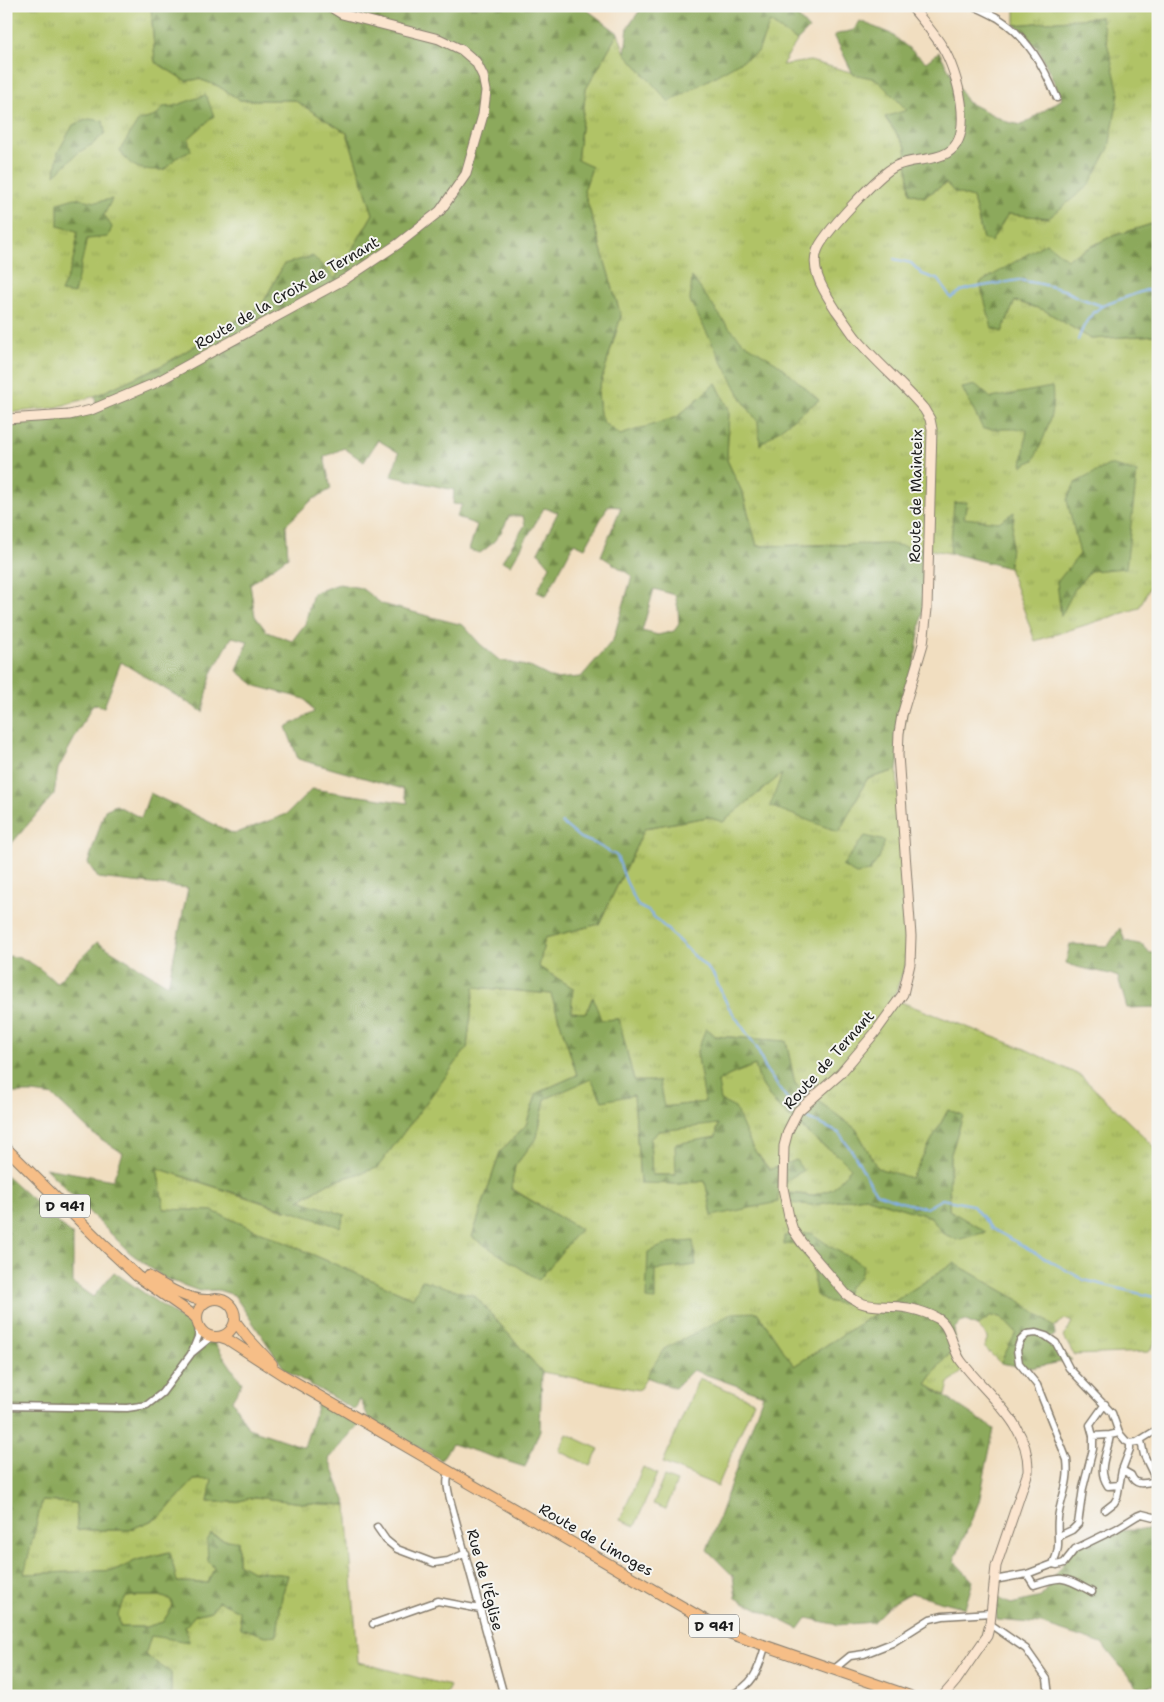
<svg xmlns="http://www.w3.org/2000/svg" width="1164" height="1702" font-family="'Shantell Sans',sans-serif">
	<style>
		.grass { fill: url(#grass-tufts); stroke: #667041 }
		.forest { fill: url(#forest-firs); stroke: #54623c; fill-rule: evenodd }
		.pitch { fill: #b0c366; stroke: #667041 }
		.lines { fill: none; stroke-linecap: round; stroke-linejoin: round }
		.stream { stroke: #82b0ec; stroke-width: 2 }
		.street-casing { stroke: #867d6e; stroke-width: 9 }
		.secondary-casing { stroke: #867d6e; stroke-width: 11 }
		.primary-casing { stroke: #867d6e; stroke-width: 12 }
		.street { stroke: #fff; stroke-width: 6 }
		.secondary { stroke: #fbe5cf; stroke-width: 9 }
		.primary { stroke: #f6be87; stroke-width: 10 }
		.labels { text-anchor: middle; stroke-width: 4; stroke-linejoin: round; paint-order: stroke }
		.shield { fill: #f6f6f2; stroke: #5d5d5c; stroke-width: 1 }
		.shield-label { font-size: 14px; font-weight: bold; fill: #1c1c1c }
		.street-label { font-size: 15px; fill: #1c1c1c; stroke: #f6f6f2 }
	</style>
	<defs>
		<pattern id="grass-tufts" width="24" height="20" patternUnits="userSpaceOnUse" patternTransform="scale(1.25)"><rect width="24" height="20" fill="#b0c366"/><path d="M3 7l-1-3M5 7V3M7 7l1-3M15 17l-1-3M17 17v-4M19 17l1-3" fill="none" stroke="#97a758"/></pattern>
		<pattern id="forest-firs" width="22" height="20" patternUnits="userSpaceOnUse" patternTransform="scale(1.25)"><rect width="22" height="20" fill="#8ca95b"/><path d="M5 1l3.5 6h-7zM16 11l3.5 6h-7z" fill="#72894a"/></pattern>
	</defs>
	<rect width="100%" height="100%" fill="#f6f6f2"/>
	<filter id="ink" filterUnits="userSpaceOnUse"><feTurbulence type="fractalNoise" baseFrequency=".02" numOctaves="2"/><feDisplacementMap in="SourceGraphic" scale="10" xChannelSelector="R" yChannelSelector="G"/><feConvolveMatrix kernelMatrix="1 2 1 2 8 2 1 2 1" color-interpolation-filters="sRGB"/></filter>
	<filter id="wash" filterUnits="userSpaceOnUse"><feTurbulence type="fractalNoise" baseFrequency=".0096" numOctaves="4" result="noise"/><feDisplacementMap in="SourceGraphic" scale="20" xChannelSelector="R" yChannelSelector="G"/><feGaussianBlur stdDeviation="1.12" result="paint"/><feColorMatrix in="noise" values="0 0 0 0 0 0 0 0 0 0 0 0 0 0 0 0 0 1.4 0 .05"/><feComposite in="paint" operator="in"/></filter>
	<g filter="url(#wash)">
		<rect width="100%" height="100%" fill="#f1dec0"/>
		<path class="grass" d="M6 6H151L155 62 186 81 199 79 218 86 240 100H294L347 133 373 214 335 279 284 264 262 305 165 364 95 396 54 408 6 413Z
			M1015 6H1158V222L1110 237 1067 259 980 283 1002 332 1015 301 1044 310 1091 339 1158 335V571L1139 608 1035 641 1009 568C990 563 970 556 949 553 886 541 821 545 757 546L743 494 727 460 729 410 716 383 677 417 620 436 604 423 600 415 598 392 621 316 584 191 592 167 577 161 586 89 618 33 625 53 770 22 797 41 782 65 810 61 876 79 908 110 885 118 906 147 910 193 924 197 947 183 954 192 973 198 983 239 1008 214 1049 218 1101 17 1015 25Z
			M897 770 907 961 893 999 1025 1049 1081 1076 1158 1150V1339L1149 1352 1074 1355 1064 1337 1072 1322 1065 1319 1054 1327 1020 1301 954 1263 794 1366 757 1312 664 1349 639 1390 542 1372 475 1296 413 1298 212 1211 164 1209 157 1168 284 1210 345 1215 299 1201 328 1183 377 1168 467 1048 474 987 551 994 577 1075 537 1093 526 1125 500 1152 472 1237 579 1229 511 1188 515 1166 537 1137 545 1099 591 1078 634 1094 640 1182 678 1184 705 1181 777 1193 788 1178 796 1160 770 1170 752 1147 743 1129 721 1101 717 1082 730 1075 755 1065 760 1082 775 1104 819 1143 839 1156 851 1168 833 1189 811 1196 791 1193 812 1205 865 1197 931 1217 942 1233H985L949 1210 950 1157 963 1115 948 1110 911 1179 877 1168 856 1129 795 1084 786 1041 715 1036 697 1051 706 1102 664 1107 634 1081 619 1019 601 1020 592 998 586 1013 570 1012 573 988 539 967 545 938 599 924 645 828 708 817 723 822 782 773 839 832 867 779Z
			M718 1123 716 1137 676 1175H652L650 1138 659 1131Z
			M991 1316 1001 1317 1017 1333 1000 1363 984 1347 988 1337 977 1326Z
			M956 1347 964 1370 949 1383 946 1396 926 1384 941 1363Z
			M212 1479 208 1502H235L255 1497 302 1503 347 1505 358 1662 450 1686 445 1696H171V1673L145 1655 151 1635 189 1641 185 1627 195 1615 211 1611 218 1600 239 1611 277 1635 282 1596 288 1575 252 1571 238 1563V1541L225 1540 211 1534 214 1568 208 1583 177 1582 169 1552 137 1560 117 1570 23 1574 42 1501 76 1503 77 1530H129L160 1517 194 1480Z
			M136 1596H160L171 1600 172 1607 163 1622 146 1627H120L118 1614 126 1597Z"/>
		<path class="forest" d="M151 6H582L618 33 586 89 577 160 592 167 584 191 621 316 598 392 600 414 604 423 620 435 677 417 716 383 729 410 727 460 743 494 757 546 890 544 926 550 924 603 897 770 867 779 839 832 770 806 782 774 723 822 708 817 645 828 599 924 545 938 539 967 573 988 571 1012 586 1013 593 997 601 1020 619 1019 634 1081H659L664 1107 705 1102 697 1051 706 1028 715 1036 786 1041 795 1084 856 1129 877 1168 911 1178 948 1110 963 1115 950 1157 949 1210 986 1232 957 1240 942 1233 931 1217 865 1197 812 1205 789 1203 790 1193 811 1196 833 1189 851 1168 839 1156 819 1143 775 1104 760 1082 755 1065 730 1075 718 1082 721 1101 735 1108 752 1147 769 1170 796 1160 803 1171C789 1178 777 1184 778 1202L712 1216 705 1181 678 1184 640 1183 634 1095 602 1101 591 1079 545 1099 537 1137 515 1166 511 1189 580 1229 539 1280 472 1237 500 1152 526 1125 537 1093 577 1075 551 994 474 987 467 1048 377 1168 328 1183 299 1200 345 1215 340 1227 157 1168 164 1209 212 1211 413 1298 422 1280 475 1296 542 1372 540 1430 525 1467 452 1444 441 1460 369 1419 360 1399 355 1410 285 1370 234 1295 218 1290 199 1291 164 1278 129 1252 45 1168 113 1180 123 1153 93 1134 53 1096 33 1093H6V956C27 956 42 970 56 983L97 942 168 985 188 888 98 878 88 863 105 810 116 805 141 818 150 793 234 834 287 814 312 789 408 803 403 789 298 759 286 727 314 712 305 699 256 686 237 671 248 641 232 637 211 675 203 712 121 662 104 707 93 704 58 769 54 794 6 850V422L97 412 95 396 165 364 262 305 284 264 313 256 335 279 373 214 347 133 294 100H240L218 86 199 79 186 81 155 62ZM378 440 399 453 391 476 454 490 453 504 462 505 456 517 477 525 469 550 480 553C495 543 502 533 509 516H523L525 525 502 561 511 565 544 508 558 512 538 552 550 566 537 592 546 596 574 543 585 548 608 506 621 507 601 556 632 576 613 640 581 677 554 679 530 667 499 660 480 644 463 625 382 604 361 588 339 584 313 593 305 624 292 641 267 632 255 616 250 584 288 557 286 525 312 500 331 489 324 457 344 448 364 462ZM654 589 675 595 678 608 679 624 674 631 658 635 642 631ZM718 1124 716 1137 675 1144 676 1175H652L650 1139 659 1131Z
			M643 6H788L809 29 797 41 770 22 758 52 669 102 625 53 628 27Z
			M1101 17 1119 93 1109 148 1089 185 1049 218 1008 214 991 242 983 239 973 198 954 192 946 183 924 197 910 193 906 147 885 117 907 110 876 79 853 74 834 35 854 30 860 21 891 34 926 62 939 52 967 102 1007 122 1022 125 1062 99 1039 50 1015 25Z
			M206 95 214 116 188 139 191 151 176 158 164 170C143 170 131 170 120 150L138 121 156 116 163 107 174 106Z
			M89 119 103 121 105 133 93 144 79 152 55 175 58 152 73 125Z
			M75 198 96 202 112 199 104 215 112 227 108 237 87 239 74 294 61 292C70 272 77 254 77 231L58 226V203Z
			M1158 222V335L1091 339 1044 310 1015 301 1002 332 992 328 980 283 1046 243 1067 259 1110 237Z
			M692 277 726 324 744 343 777 363 819 400 797 416 760 445 758 422 743 401 690 301Z
			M976 385 991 398 1052 387C1056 414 1044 437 1034 460L1022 466 1027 429H983L962 388Z
			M1109 465 1137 472 1126 568 1090 571 1075 589 1061 616 1057 582 1080 554 1067 500 1075 483Z
			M967 502 964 518 999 522 1014 512 1009 568 950 553 954 503Z
			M865 836 885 841 879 858 869 872 856 874 842 866Z
			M1120 928 1125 941 1143 945 1150 953 1158 952V1007L1127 1008 1118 977C1102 970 1084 971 1066 963L1070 944 1108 946Z
			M6 1175 73 1236V1283L93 1297 114 1272 214 1342 242 1383 232 1400 248 1428 304 1447 318 1404 359 1425 329 1459 347 1505 302 1503 255 1497 235 1502H208L212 1479 194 1480 160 1517 129 1530H77L76 1503 42 1501 24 1574 117 1570 137 1560 170 1552 177 1582 208 1583 214 1568 208 1561 207 1541 211 1534 225 1540 238 1541V1563L252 1571 288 1575 282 1596 277 1635 266 1636 241 1628 239 1611 218 1601 211 1611 195 1615 185 1627 189 1642 151 1636 145 1655 171 1673V1696H118V1694L90 1693V1696H6ZM136 1596H160L171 1600 172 1607 163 1622 146 1627H120L118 1614 126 1597Z
			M811 1233 831 1247 863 1265 860 1277 849 1287 842 1304 825 1301 816 1295 812 1263 793 1243 784 1245V1236Z
			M693 1241 696 1265 655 1270V1300L646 1299 648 1252 669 1243Z
			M954 1263 1020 1301 1054 1327 1055 1335 1045 1341 1072 1360 1030 1368 1000 1363 1016 1333 1001 1317 991 1316 977 1326 966 1321 960 1323 954 1329 956 1347 941 1363 926 1384 994 1429 979 1502 954 1561 973 1581 965 1608 911 1593 891 1604 873 1622 837 1625 807 1618 799 1629 736 1598 733 1576 707 1550 763 1395 693 1370 675 1388 646 1377 664 1349 733 1313 757 1312 794 1366Z
			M1157 1529 1158 1684 1139 1689 1102 1644 1041 1624 997 1620 995 1608 996 1597 1011 1604 1041 1597 1072 1549 1110 1531Z"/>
		<path class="pitch" d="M699 1378 754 1401 718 1486 663 1463Z
			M567 1434 599 1449 591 1466 559 1451Z
			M643 1467 657 1474 635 1526 620 1520Z
			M664 1477 677 1482 666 1509 653 1504Z"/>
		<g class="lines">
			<path class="stream" d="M894 259 911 263 922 274 939 280 951 298 961 291 971 288 1019 280 1041 284 1064 290 1077 297 1102 306 1146 290 1158 291
				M1078 340C1084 324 1088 316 1102 306
				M562 823 580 838 594 843 617 856 626 881 638 906 648 911 713 974 728 1006 757 1048 766 1070 794 1108
				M801 1115 839 1133 854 1154 876 1193 901 1202 926 1208 942 1199 972 1205 991 1228 1084 1280 1158 1298"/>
		</g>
	</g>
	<g filter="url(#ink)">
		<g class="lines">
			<defs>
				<path id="street" d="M974 6C982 10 991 14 998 18 1028 37 1044 67 1057 98
					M193 1352 211 1337
					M6 1406 127 1408 147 1405 162 1393 191 1354 198 1337 199 1327
					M1110 1435C1108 1453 1096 1469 1108 1486L1119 1485
					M1093 1436 1110 1435 1119 1433
					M1141 1441 1144 1455 1155 1478 1158 1480
					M1122 1470 1131 1475C1136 1488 1147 1482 1158 1481
					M450 1471C445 1480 448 1490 450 1499L504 1696
					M1105 1510 1114 1503 1117 1498 1122 1470 1130 1449V1443
					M377 1527 386 1540 397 1549 434 1563 448 1561 466 1553
					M1059 1536 1072 1530 1078 1524 1083 1488 1093 1449V1436L1090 1425 1105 1404
					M1053 1564 1057 1565 1064 1563 1075 1549 1116 1529 1137 1516 1142 1514 1158 1518
					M1027 1574 1034 1585C1065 1575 1064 1577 1092 1592
					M994 1580 1027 1574 1053 1564C1062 1545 1056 1536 1058 1518 1061 1495 1070 1485 1067 1460L1037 1385 1019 1363 1017 1350 1020 1341 1027 1334 1036 1333 1046 1336 1056 1343 1069 1368 1112 1413 1119 1433 1126 1441 1130 1443 1137 1442 1158 1429
					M373 1624 438 1601 480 1609
					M990 1624 1026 1649 1047 1679 1049 1696
					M833 1670 850 1656 864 1654 892 1643 930 1619 943 1616 991 1613
					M729 1696C754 1685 758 1671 765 1647"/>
				<path id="secondary" d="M911 6C922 20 934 33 943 48 957 71 976 136 947 153 931 162 912 158 896 166 880 173 822 235 817 251 814 260 815 269 818 277 822 289 829 299 836 310 843 319 849 329 856 338 877 363 903 384 924 409L930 419 932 429 927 609 923 644 902 715 899 733 898 755 911 936 910 964 903 994 874 1034 840 1074 798 1111 788 1131 784 1146 783 1188 789 1217 793 1230 802 1243 846 1294C868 1312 882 1303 908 1308 917 1310 928 1313 937 1318 951 1325 952 1349 961 1361 987 1396 1030 1423 1028 1472L996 1566 990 1624 987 1636 956 1681 943 1696
					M6 419 69 415 91 410 153 384 347 278 398 244 440 211 466 174 483 115 486 91 483 76 476 62 462 50 439 39 342 14 329 6"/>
				<path id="primary" d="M6 1148 105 1246 137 1276 193 1315 197 1319
					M148 1276C166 1287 188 1301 209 1300
					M197 1318a19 19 0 1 1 38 0a19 19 0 1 1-38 0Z
					M235 1321 247 1337 272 1364
					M221 1337 227 1339 283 1375 726 1632 910 1696"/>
			</defs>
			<use href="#street" class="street-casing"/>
			<use href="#secondary" class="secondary-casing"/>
			<use href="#primary" class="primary-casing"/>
			<use href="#street" class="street"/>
			<use href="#secondary" class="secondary"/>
			<use href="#primary" class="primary"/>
		</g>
	</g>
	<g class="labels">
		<g class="shield">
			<rect x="40" y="1194.5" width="50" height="23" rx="4"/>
			<rect x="689" y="1614.5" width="50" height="23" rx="4"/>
		</g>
		<g class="shield-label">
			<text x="65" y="1211">D 941</text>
			<text x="714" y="1631">D 941</text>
		</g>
		<g class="street-label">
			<text transform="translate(287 293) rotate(-30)" y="5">Route de la Croix de Ternant</text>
			<text transform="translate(916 496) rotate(-89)" y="5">Route de Mainteix</text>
			<text transform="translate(829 1060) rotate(-48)" y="5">Route de Ternant</text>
			<text transform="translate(596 1540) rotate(30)" y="5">Route de Limoges</text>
			<text transform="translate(485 1580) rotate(75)" y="5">Rue de l'Église</text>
		</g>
	</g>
	<rect width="1164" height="1702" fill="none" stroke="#f6f6f2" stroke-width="25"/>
</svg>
